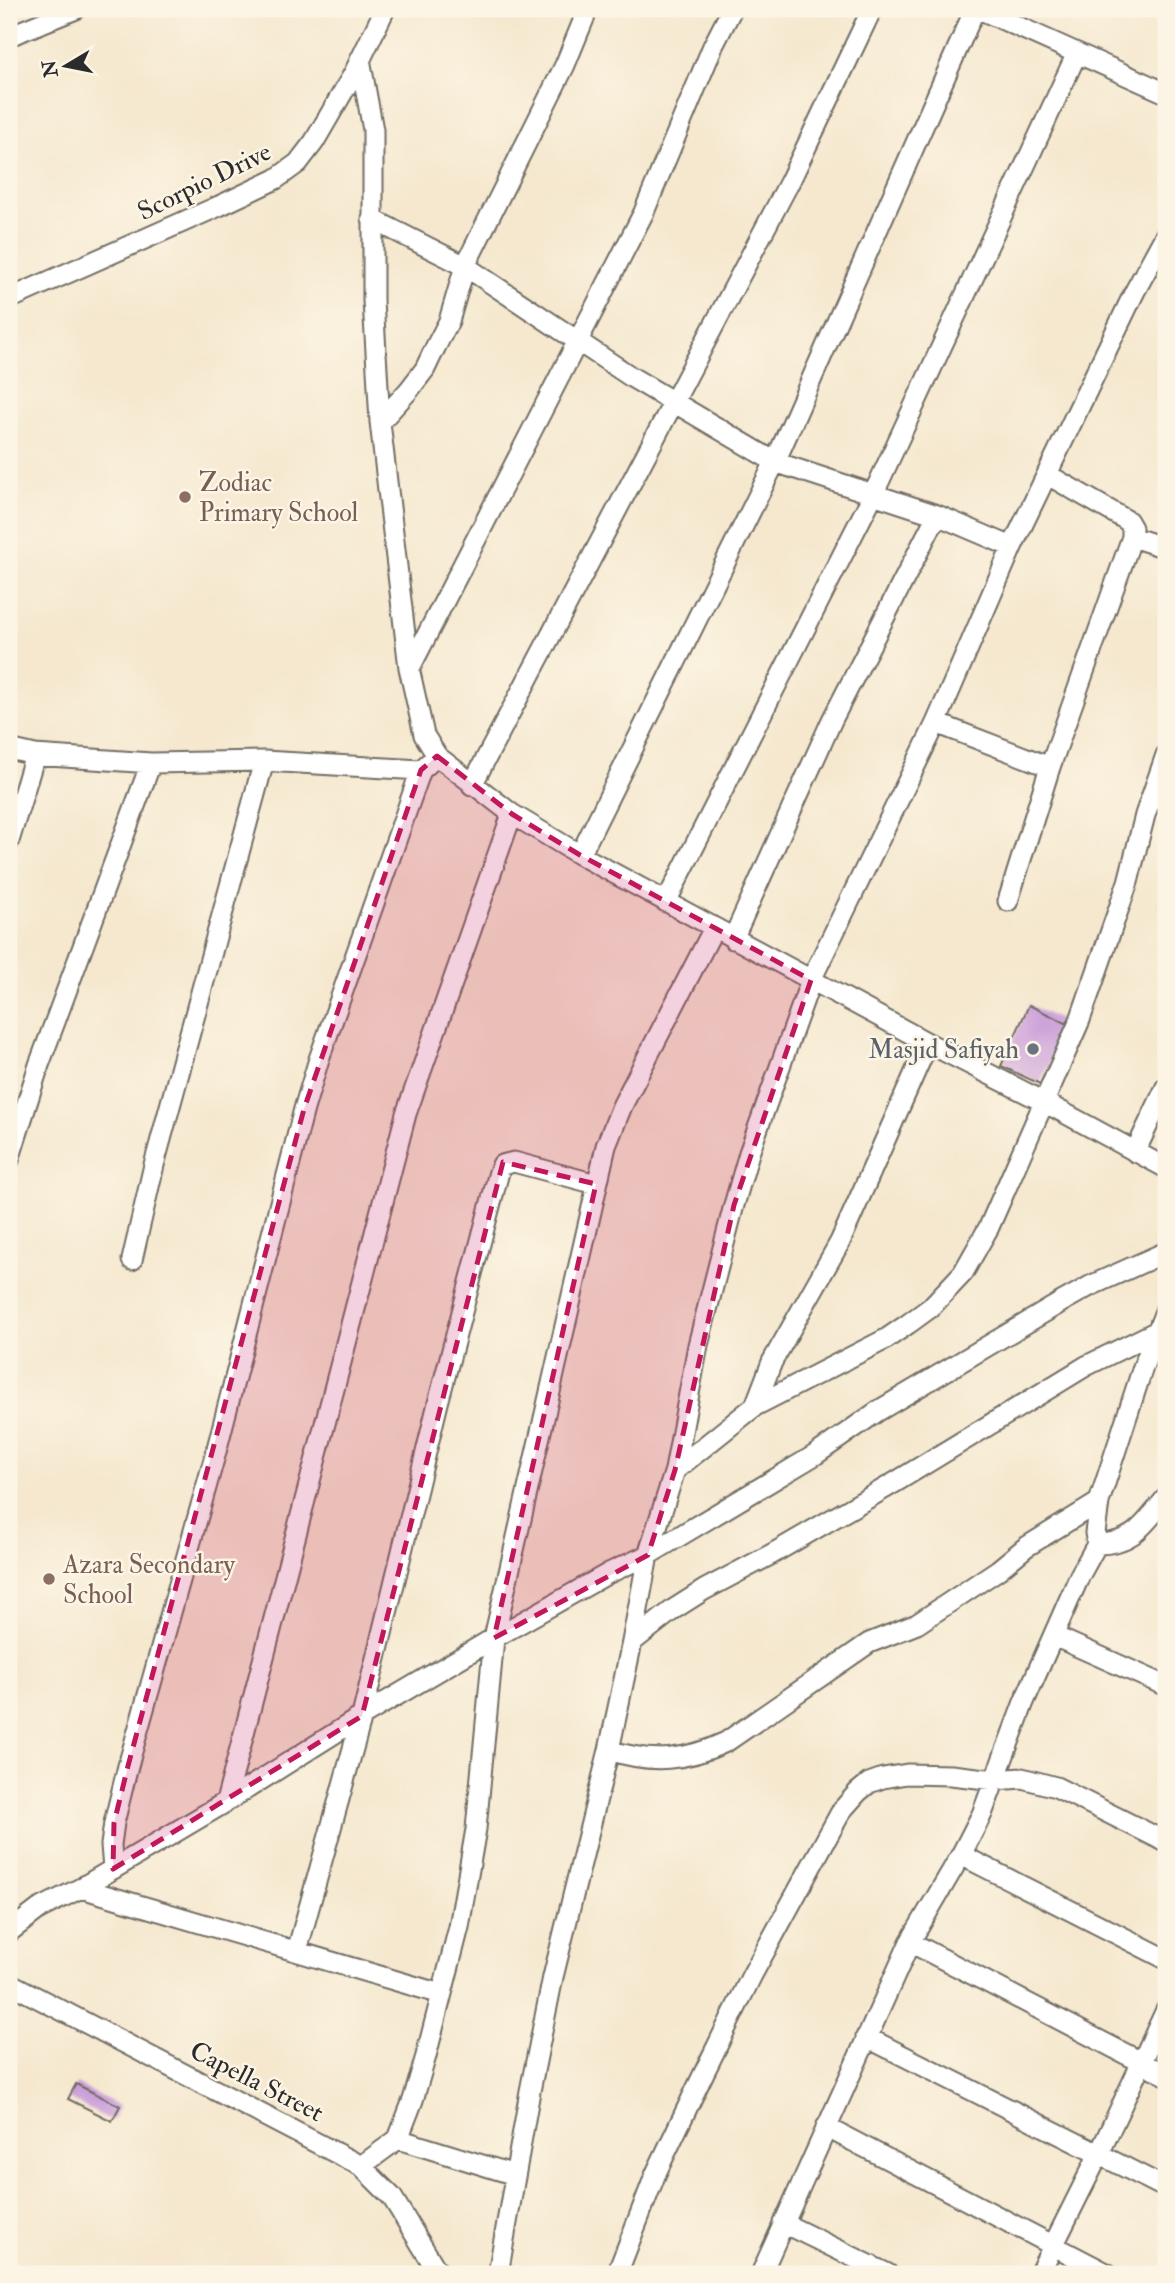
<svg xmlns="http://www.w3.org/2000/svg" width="1175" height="2283" font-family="'IM FELL Double Pica',serif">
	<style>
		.building { fill: #c99bd9 }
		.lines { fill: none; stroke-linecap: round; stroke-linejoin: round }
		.minor-casing { stroke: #726d64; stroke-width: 23 }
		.minor { stroke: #fff; stroke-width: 19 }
		.marked { fill: #c2185b; fill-opacity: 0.2; stroke: #c2185b; stroke-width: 5; stroke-dasharray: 14 9; stroke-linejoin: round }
		.education-dot { fill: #8d6e63; stroke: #fcf5e5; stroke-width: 2.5 }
		.worship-dot { fill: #6b7280; stroke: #fcf5e5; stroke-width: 2.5 }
		.labels { text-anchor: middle; stroke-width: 5; stroke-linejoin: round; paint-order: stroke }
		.street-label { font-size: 26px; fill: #2b2b2b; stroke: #fcf5e5 }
		.education-label { font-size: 26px; fill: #785e54; stroke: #fcf5e5; text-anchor: start }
		.worship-label { font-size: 26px; fill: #5b616d; stroke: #fcf5e5; text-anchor: end }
	</style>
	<rect width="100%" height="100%" fill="#fcf5e5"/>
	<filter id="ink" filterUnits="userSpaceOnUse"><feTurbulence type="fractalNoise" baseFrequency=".0143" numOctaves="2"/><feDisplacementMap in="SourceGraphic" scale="14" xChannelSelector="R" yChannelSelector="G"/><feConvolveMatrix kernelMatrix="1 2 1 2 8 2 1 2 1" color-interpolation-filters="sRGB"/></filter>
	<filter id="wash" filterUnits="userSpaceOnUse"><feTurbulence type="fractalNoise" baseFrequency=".00686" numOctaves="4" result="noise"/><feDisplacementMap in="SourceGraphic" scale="28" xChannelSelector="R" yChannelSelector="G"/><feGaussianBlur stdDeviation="1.57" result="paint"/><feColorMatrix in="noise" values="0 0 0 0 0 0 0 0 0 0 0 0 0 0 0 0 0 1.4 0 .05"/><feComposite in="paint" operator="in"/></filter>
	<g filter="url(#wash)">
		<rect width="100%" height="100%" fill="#f5e8cf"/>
		<g id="blocks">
			<path class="building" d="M1029 1005 1068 1024 1040 1084 1001 1066Z
				M76 2084 120 2106 112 2121 68 2099Z"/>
		</g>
	</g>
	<g filter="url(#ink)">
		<use href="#blocks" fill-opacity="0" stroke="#726d64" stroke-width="2"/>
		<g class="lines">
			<defs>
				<path id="minor" d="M979 9 1166 93
					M9 36 76 9
					M360 59 373 130V300L380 422 409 668 424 735 437 756 512 814 580 855 928 1043 1044 1102 1166 1168
					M372 219 465 266 633 378 775 462 937 515 1012 547
					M9 299 219 206 276 179 298 163 314 142 354 73 385 9
					M380 422 409 390 425 369 436 346 449 321 465 266 565 65 588 9
					M1132 537 1166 548
					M410 668 644 212 713 46 732 9
					M936 723 1050 767
					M9 749 35 755 151 763 264 761 421 770
					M472 785 790 181 872 9
					M9 841 35 755
					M580 855 775 462 975 9
					M1008 901 1050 767 1132 537V528L1128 521 1048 475
					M666 902 873 495 1077 53
					M733 939 832 720 937 515
					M1135 1152 1166 1087
					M9 1160 39 1065 151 763
					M132 1260 154 1165 264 761
					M755 1406 772 1362 840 1242 928 1043
					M675 1470 755 1406 886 1339 908 1324 930 1308 963 1273 989 1227 1080 1020 1128 882 1145 815 1166 755
					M1097 1544C1134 1544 1144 1524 1166 1498
					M1054 1636 1166 1686
					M632 1642 648 1555 675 1470 698 1345 734 1205 749 1153 811 980 936 723 1012 547 1135 291 1166 234
					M609 1750C652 1764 685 1761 726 1742L869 1643 917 1624 998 1570 1026 1547 1099 1502
					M226 1802 406 1114 512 814
					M961 1855 1166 1959
					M113 1869 111 1845 114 1823 128 1766 216 1452 304 1109 319 1059 421 770 437 756
					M81 1888 441 1994
					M9 1932 39 1909 81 1888 226 1802 362 1716 494 1638 609 1573 648 1555 815 1455 878 1411 1065 1300 1090 1286 1166 1252
					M910 1942 1166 2075
					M297 1951 362 1716 438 1403 499 1172 502 1165 514 1162 596 1184
					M9 1983 361 2166 392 2197 439 2274
					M866 2037 1166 2188
					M826 2127 1108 2274
					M398 2139 515 2175
					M361 2166 398 2139 413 2100 426 2056 459 1927 476 1829 494 1638 606 1146 622 1106 714 928
					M783 2223 888 2274
					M498 2274 530 2091 553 1977 609 1750 632 1642 674 1609 704 1590 772 1554 894 1483 1086 1366 1157 1331
					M617 2274 656 2173 701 2079 752 1975 842 1810 858 1792 869 1783 883 1778 907 1774 951 1775 995 1780 1022 1778 1056 1787 1166 1842
					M761 2274 910 1942 961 1855 982 1814 1024 1702 1080 1575 1097 1544 1095 1533 1099 1502 1143 1367 1166 1309
					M1039 2274 1099 2154 1166 2010"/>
			</defs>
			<use href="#minor" class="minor-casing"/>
			<use href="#minor" class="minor"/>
		</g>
	</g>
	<path class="marked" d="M437 756 512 814 580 855 811 980 734 1205 675 1470 648 1555 494 1638 596 1184 503 1162 362 1716 113 1869 114 1823 128 1766 304 1109 421 770Z"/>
	<g class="education-dot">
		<circle cx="185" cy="497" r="7"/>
		<circle cx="49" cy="1579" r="7"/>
	</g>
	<circle class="worship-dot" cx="1033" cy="1049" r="7"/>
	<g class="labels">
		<g class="street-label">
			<text transform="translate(204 181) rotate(-26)" y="9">Scorpio Drive</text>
			<text transform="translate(257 2081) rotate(27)" y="9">Capella Street</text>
		</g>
		<g class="education-label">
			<text x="199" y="491">Zodiac<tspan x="199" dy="30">Primary School</tspan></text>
			<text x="63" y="1573">Azara Secondary<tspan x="63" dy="30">School</tspan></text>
		</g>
		<g class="worship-label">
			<text x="1019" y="1058">Masjid Safiyah</text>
		</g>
	</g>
	<rect width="1175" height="2283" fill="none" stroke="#fcf5e5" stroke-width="35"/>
	<g transform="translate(66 66) rotate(260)" stroke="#fcf5e5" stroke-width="5" paint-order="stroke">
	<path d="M0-5L12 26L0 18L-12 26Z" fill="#2b2b2b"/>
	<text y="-10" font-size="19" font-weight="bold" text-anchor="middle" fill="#2b2b2b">N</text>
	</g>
</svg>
